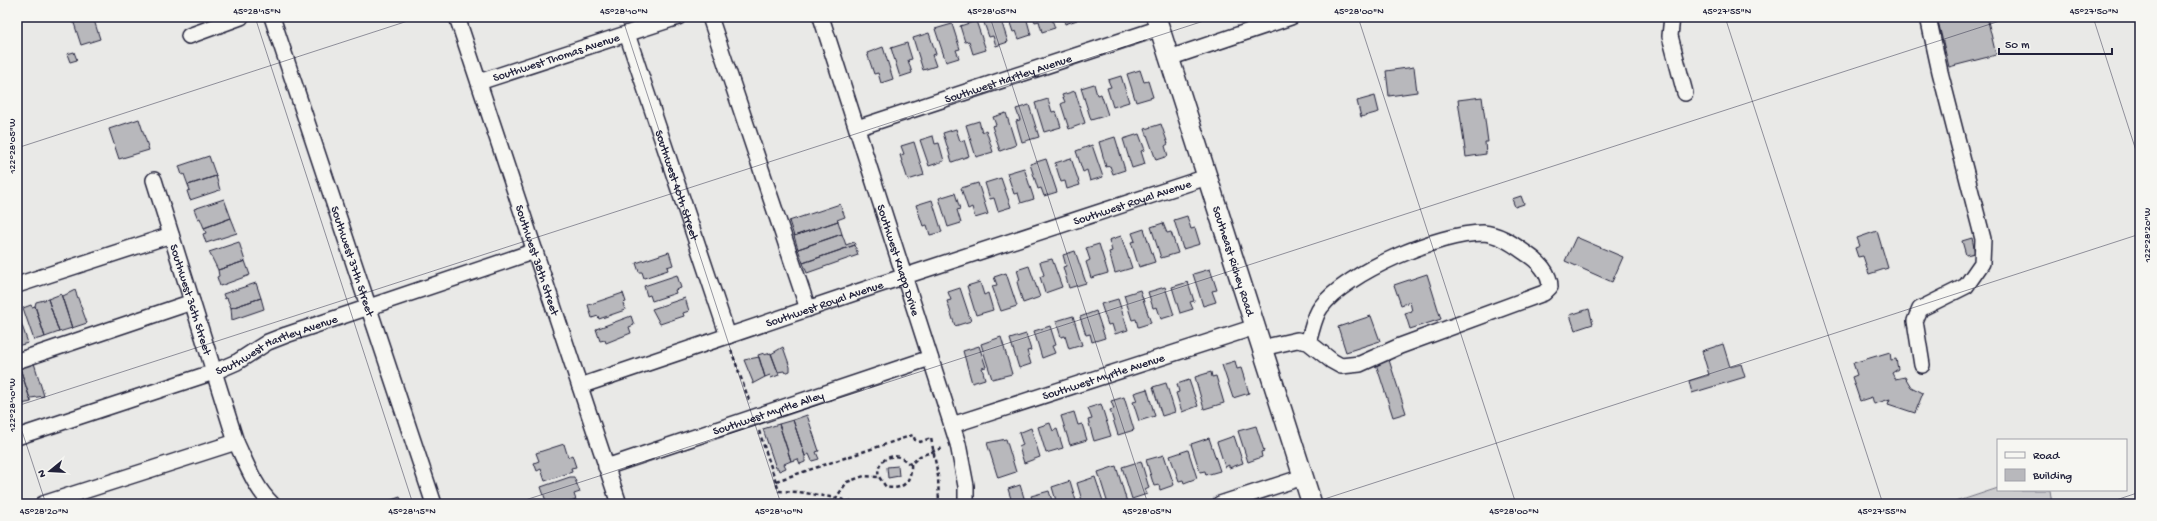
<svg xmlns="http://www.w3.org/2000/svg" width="2157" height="521" font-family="'Gochi Hand',sans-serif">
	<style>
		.green { fill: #ccccce; stroke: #777784 }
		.building { fill: #b8b8bc; stroke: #22223b }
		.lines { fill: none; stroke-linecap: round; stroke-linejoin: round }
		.minor-casing { stroke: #22223b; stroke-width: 18 }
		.major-casing { stroke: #22223b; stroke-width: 22 }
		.path { stroke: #22223b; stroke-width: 2.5; stroke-dasharray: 4 3; stroke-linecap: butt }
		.minor { stroke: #f6f6f2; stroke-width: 15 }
		.major { stroke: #f6f6f2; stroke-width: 19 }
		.ticks { fill: none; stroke: #22223b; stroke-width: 1; stroke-opacity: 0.45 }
		.labels { text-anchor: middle; stroke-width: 3; stroke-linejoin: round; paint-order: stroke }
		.street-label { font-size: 12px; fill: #22223b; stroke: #f6f6f2 }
		.neatline { fill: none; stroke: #22223b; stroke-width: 1.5 }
		.ticks-label { font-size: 10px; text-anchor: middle; fill: #22223b }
	</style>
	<rect width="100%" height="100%" fill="#e9e9e7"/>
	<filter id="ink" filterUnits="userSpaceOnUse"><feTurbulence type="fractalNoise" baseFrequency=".025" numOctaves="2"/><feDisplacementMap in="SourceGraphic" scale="8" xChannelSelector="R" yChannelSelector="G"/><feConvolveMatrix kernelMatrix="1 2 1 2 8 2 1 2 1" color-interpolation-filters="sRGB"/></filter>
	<g filter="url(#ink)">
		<path class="green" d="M1998 488V490H2050L2052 504H1950Z"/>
		<path class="building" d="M84 17H93L100 39 81 45 73 20Z
			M855 17H870L857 21Z
			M982 17H1000L1008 42 996 46 993 36 989 37Z
			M1008 17H1026L1031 35 1019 39 1016 31 1013 32Z
			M1033 17H1051L1055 28 1042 32 1039 21 1035 22Z
			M1063 17H1076L1077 20 1065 24Z
			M1937 17H1987L1996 55 1949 67Z
			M976 21 986 50 973 54 969 41 965 42 960 26Z
			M952 24 960 49 956 50 959 58 946 62 935 29Z
			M929 33 936 54 932 55 936 66 923 70 913 38Z
			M907 43 912 59 908 60 912 73 900 77 891 48Z
			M883 47 893 79 881 83 878 73 874 74 867 53Z
			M74 52 77 60 70 62 67 54Z
			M1414 67 1417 92 1389 96 1386 71Z
			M1140 70 1144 82 1148 81 1153 97 1136 102 1127 74Z
			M1121 76 1129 102 1113 107 1107 88 1111 87 1108 80Z
			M1094 84 1097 95 1101 94 1108 115 1091 120 1081 88Z
			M1075 91 1085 123 1069 129 1061 104 1065 102 1062 95Z
			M1375 96 1379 112 1361 117 1357 101Z
			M1482 97 1488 142H1485L1486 154 1466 157 1458 100Z
			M1048 99 1052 112 1056 111 1061 127 1044 132 1035 103Z
			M1029 105 1039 137 1022 142 1016 121 1020 120 1016 109Z
			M1006 113 1016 145 1000 151 992 126 996 125 993 117Z
			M139 119 149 150 119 159 109 129Z
			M979 121 982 132 986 130 993 152 976 157 966 125Z
			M1161 124 1168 144 1165 146 1168 156 1156 160 1145 129Z
			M956 129 960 141 964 140 969 156 952 162 943 133Z
			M1139 134 1145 150 1141 151 1145 164 1132 168 1123 139Z
			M933 136 935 144 939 143 944 161 929 166 920 140Z
			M1115 137 1125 170 1113 174 1110 166 1106 167 1099 142Z
			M914 142 924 175 908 180 900 155 904 154 901 146Z
			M1092 145 1103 177 1090 181 1087 170 1083 172 1076 151Z
			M209 156 216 176 188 185 184 174 182 175 179 166Z
			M1071 158 1080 185 1067 189 1065 181 1061 182 1055 163Z
			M1046 159 1057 192 1044 196 1041 188 1038 189 1030 164Z
			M1024 168 1034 199 1021 203 1018 193 1014 194 1007 173Z
			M216 176 220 190 190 200 187 191 190 190 188 185Z
			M1001 178 1011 207 998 211 994 198 990 199 985 183Z
			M978 183 988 214 975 218 972 207 968 209 961 188Z
			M955 193 960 209 957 210 961 223 948 227 939 198Z
			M1521 196 1524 204 1515 207 1512 199Z
			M224 199 231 218 204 228 200 218 198 219 194 209Z
			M932 200 942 232 930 235 927 225 923 226 916 205Z
			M840 204 845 217 837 220 838 221 794 236 789 221Z
			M1187 216 1191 229 1195 228 1200 244 1183 249 1174 220Z
			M231 218 237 233 206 243 203 234 206 233 204 228Z
			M838 221 842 234 798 249 794 236Z
			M1163 223 1167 233 1171 232 1178 253 1161 258 1151 227Z
			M1144 229 1155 262 1139 267 1131 242 1135 241 1132 233Z
			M1877 231 1888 268 1869 274 1863 256 1858 257 1855 248 1860 246 1857 238Z
			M842 234 846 245 854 242 855 245 803 263 798 249Z
			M1121 236 1132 268 1115 273 1109 252 1112 251 1109 240Z
			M1576 237 1623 257 1612 282 1565 261Z
			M1972 238 1975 253 1966 255 1962 241Z
			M239 242 245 261 218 270 209 252Z
			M1099 244 1108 273 1091 278 1086 262 1090 260 1086 248Z
			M855 245 858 255 807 273 803 263Z
			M1075 251 1086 283 1069 288 1063 267 1066 266 1063 255Z
			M669 252 673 265 667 267 668 270 644 278 642 272H639L636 263Z
			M1052 259 1062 287 1045 293 1040 277 1044 275 1040 262Z
			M245 261 250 275 220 286 217 277 219 276 218 270Z
			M1029 266 1040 297 1023 303 1017 282 1020 280 1017 270Z
			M1210 269 1217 290 1212 291 1216 302 1203 306 1193 274Z
			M1006 273 1017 306 1001 311 992 286 997 285 994 277Z
			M1427 274 1441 319 1410 329 1405 313 1412 311 1410 302 1401 305 1394 285Z
			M677 275 681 288 675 290 676 293 652 301 650 295 647 296 644 286Z
			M980 282 984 295 988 293 993 310 976 315 967 286Z
			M1188 282 1194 301 1190 302 1193 309 1180 313 1172 287Z
			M256 283 261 298 231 308 227 298 225 299 223 294Z
			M1165 287 1174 315 1161 319 1157 307 1153 308 1148 292Z
			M960 288 971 321 955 326 947 301 951 300 948 292Z
			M75 290 87 323 72 328 61 294 63 296Z
			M1140 290 1151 323 1138 327 1136 319 1132 320 1124 295Z
			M623 293 626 302 623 303 625 310 599 319 598 316 592 318 588 305Z
			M61 294 72 328 59 332 48 299Z
			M261 298 264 309 232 320 231 308Z
			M685 298 689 311 683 313 684 316 660 324 652 309Z
			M48 299 59 332 45 337 35 306 36 302Z
			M1118 299 1128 330 1115 334 1112 324 1108 325 1101 304Z
			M31 305 32 307 35 306 45 337 34 340 23 308Z
			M1589 309 1593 324 1575 330 1570 315Z
			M17 311 28 343 17 346Z
			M1096 311 1105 338 1092 342 1090 334 1086 335 1080 317Z
			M631 316 634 325 629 327 631 333 606 343 605 340 600 341 596 329Z
			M1073 316 1082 345 1069 349 1065 336 1061 337 1056 321Z
			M1371 316 1380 341 1346 352 1338 327Z
			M1050 326 1056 345 1052 346 1055 353 1042 358 1034 331Z
			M1026 334 1031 350 1027 351 1031 364 1019 368 1010 339Z
			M1001 337 1012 374 992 379 981 344Z
			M1723 344 1730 367 1741 364 1745 377 1692 393 1689 381 1709 375 1702 351Z
			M979 346 986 367 982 368 985 379 972 383 963 351Z
			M783 347 790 367V371L785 373 784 371 778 372 771 354Z
			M1890 352 1891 360 1896 359 1898 369 1892 373 1895 379 1905 377 1911 387 1923 393 1915 413 1888 404 1890 399 1874 404 1872 397 1860 401 1852 377 1857 375 1853 363Z
			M764 353V355L771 353 779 375 771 378 770 375 765 377 758 355Z
			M759 357 765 377 752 384 753 382 744 360Z
			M1389 360 1406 413 1393 417 1376 364Z
			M1235 361 1237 369 1241 368 1249 393 1233 398 1222 365Z
			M34 363 44 396 31 398V402L20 368Z
			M20 368 31 402 17 405V369Z
			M1211 372 1212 377 1216 376 1224 403 1204 409 1195 377Z
			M1189 380 1198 406 1182 412 1176 393 1179 392 1177 384Z
			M1166 383 1175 412 1162 416 1153 387Z
			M1147 389 1155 416 1139 421 1133 402 1137 401 1134 393Z
			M1124 397 1134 430 1118 435 1110 410 1114 409 1111 401Z
			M1101 404 1111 436 1094 441 1088 420 1092 419 1088 408Z
			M1074 412 1078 425 1082 424 1087 440 1070 445 1061 416Z
			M807 415 819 451 816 452 819 459 812 461 809 454 805 456 793 420Z
			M793 420 805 456V462L800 464 798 459 791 461 779 424Z
			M1050 423 1053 431 1057 429 1063 448 1046 453 1038 427Z
			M779 424 791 461 784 464 786 468 779 471 778 468H776L763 429Z
			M1256 426 1264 451 1261 452 1262 457 1248 462 1238 431Z
			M1031 428 1040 457 1024 463 1019 447 1023 445 1019 433Z
			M1234 436 1243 463 1229 468V465L1225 467 1217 442Z
			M1209 438 1220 471 1206 475 1205 471 1200 472 1191 444Z
			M1006 439 1016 472 998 478 987 443Z
			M564 444 568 457 572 455 576 467 571 468 572 472 545 481 541 469 537 471 534 463 539 461 536 453Z
			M1188 450 1197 478 1184 483 1183 480 1179 481 1170 456Z
			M1164 455 1174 485 1160 490 1159 485 1154 486 1146 460Z
			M1141 461 1149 488 1145 490 1147 494 1132 499 1122 467Z
			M898 466 899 476 888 478 887 467Z
			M1116 466 1127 502 1108 504 1098 472Z
			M570 477H574L580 492 574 494 576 500 564 504H547L541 487Z
			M1095 477 1104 504H1083L1077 483Z
			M1070 481 1077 504H1057L1052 487Z
			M1020 485 1026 504H1006L1012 502 1008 489Z
			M1049 491 1053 504H1034L1031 496Z
			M400 497 403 504H380Z"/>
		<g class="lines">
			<defs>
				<g id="minor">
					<path id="s1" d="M272 17 434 504"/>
					<path id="s2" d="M457 17 619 504"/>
					<path d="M710 17 808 309"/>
					<path id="s3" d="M821 17 958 444 966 486V504"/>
					<path d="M1672 17 1670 36 1685 93"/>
					<path id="s4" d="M627 34 728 336"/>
					<path d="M189 36 241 17"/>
					<path d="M1169 58 1291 17"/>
					<path id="s5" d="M479 82 678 17"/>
					<path id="s6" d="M857 128 1160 28"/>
					<path id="s7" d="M154 180 236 442C246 463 255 488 272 504"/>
					<path d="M17 285 171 235"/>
					<path d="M1262 348 1297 340 1308 342 1332 361 1341 366 1360 364 1400 346 1544 293 1550 287C1550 273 1538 261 1527 254 1514 245 1500 234 1483 233 1439 233 1347 272 1321 307 1314 316 1312 331 1308 342"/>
					<path d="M17 361 192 302"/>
					<path d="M1922 365 1915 321 1920 309 1966 286 1982 263 1983 239 1940 72 1928 17"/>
					<path id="s8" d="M580 386 878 285 1207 177"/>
					<path id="s9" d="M952 425 1255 327"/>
					<path id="s10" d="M17 437 214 372 237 362 268 342 286 335 535 251"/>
					<path id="s11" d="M606 467 930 358"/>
					<path d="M43 504 236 442"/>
					<path d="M1220 504 1303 477"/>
				</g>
				<g id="major">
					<path id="s12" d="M1156 17 1312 504"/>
				</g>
			</defs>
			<use href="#minor" class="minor-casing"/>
			<use href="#major" class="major-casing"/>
			<path class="path" d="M731 350 750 403
				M759 431 779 491 799 492 836 498
				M911 464C912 481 903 491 886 487L879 477C875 464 888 453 900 457 905 459 906 463 911 464L920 456 943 448
				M776 481 913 435 915 440 920 442 931 438 938 476 939 504
				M858 504 836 498 847 482 864 476 879 477"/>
			<use href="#minor" class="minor"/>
			<use href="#major" class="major"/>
		</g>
	</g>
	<path class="ticks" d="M255 17 413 504M622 17 781 504M990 17 1148 504M1358 17 1516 504M1725 17 1883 504M2093 17 2140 163M17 148 420 17M17 406 1216 17M17 416 46 504M513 504 2012 17M1309 504 2140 234M2104 504 2140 492"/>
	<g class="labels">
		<g class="street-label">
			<text dy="4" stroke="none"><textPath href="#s5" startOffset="81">Southwest Thomas Avenue</textPath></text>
			<text dy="4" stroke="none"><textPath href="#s6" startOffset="159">Southwest Hartley Avenue</textPath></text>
			<text dy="4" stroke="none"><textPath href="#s4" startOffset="159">Southwest 40th Street</textPath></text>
			<text dy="4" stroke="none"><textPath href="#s8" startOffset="582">Southwest Royal Avenue</textPath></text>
			<text dy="4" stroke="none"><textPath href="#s3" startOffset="255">Southwest Knapp Drive</textPath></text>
			<text dy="4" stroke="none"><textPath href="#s1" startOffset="257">Southwest 37th Street</textPath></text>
			<text dy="4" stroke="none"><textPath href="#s2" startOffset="256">Southwest 38th Street</textPath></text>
			<text dy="4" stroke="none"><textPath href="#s12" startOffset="256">Southeast Richey Road</textPath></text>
			<text dy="4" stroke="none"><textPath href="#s7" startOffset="125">Southwest 36th Street</textPath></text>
			<text dy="4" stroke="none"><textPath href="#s8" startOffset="258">Southwest Royal Avenue</textPath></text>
			<text dy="4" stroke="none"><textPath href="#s10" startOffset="276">Southwest Hartley Avenue</textPath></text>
			<text dy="4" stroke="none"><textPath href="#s9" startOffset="159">Southwest Myrtle Avenue</textPath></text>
			<text dy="4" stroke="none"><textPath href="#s11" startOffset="171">Southwest Myrtle Alley</textPath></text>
		</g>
	</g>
	<rect width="2157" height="521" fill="none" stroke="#f6f6f2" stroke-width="44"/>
	<rect x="1997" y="439" width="130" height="52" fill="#f6f6f2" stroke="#a1a1a9"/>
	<rect x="2005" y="452" width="20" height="6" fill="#f6f6f2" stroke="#a1a1a9"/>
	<text x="2033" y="459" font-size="12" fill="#22223b">Road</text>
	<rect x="2005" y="469" width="20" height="12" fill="#b8b8bc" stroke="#a1a1a9"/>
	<text x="2033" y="479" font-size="12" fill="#22223b">Building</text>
	<g transform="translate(50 471) rotate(252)" stroke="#f6f6f2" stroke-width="3" paint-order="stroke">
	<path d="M0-3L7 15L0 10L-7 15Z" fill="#22223b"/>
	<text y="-6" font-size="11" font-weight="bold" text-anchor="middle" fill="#22223b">N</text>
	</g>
	<path d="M1999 48v6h113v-6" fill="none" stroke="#22223b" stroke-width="2"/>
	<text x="2005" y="48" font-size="12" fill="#22223b" stroke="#f6f6f2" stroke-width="3" paint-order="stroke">50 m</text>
	<rect x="22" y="22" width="2113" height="477" class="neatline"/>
	<g class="ticks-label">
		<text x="257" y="14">45°28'15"N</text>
		<text x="624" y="14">45°28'10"N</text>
		<text x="992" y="14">45°28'05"N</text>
		<text x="1359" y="14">45°28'00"N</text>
		<text x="1727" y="14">45°27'55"N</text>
		<text x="2094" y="14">45°27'50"N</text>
		<text transform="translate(11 146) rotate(-90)" y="4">122°28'05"W</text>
		<text transform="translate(2146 235) rotate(-90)" y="4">122°28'20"W</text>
		<text transform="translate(11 405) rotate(-90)" y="4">122°28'10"W</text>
		<text x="44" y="514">45°28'20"N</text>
		<text x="412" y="514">45°28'15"N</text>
		<text x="779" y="514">45°28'10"N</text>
		<text x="1147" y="514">45°28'05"N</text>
		<text x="1514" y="514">45°28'00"N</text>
		<text x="1882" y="514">45°27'55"N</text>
	</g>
</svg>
